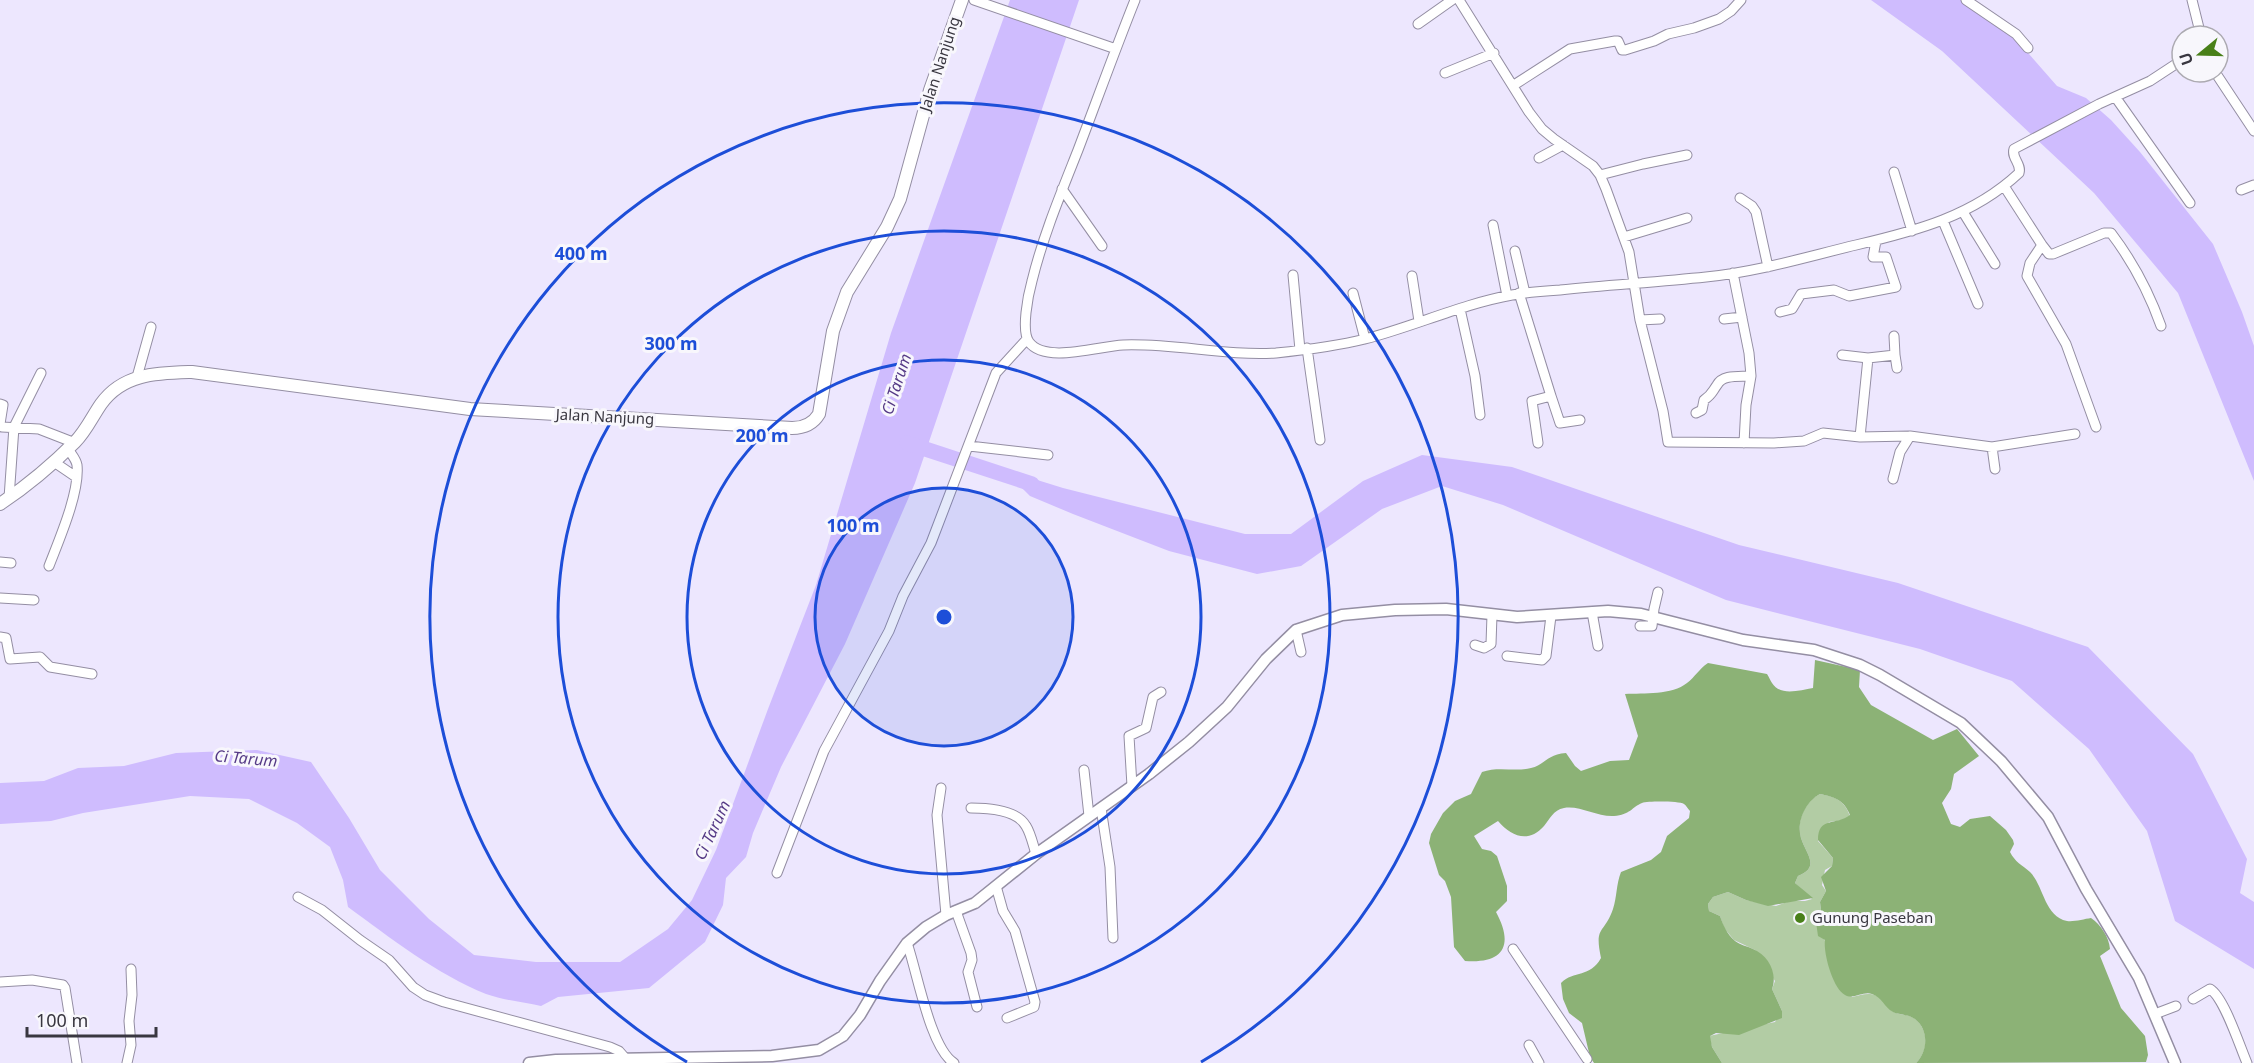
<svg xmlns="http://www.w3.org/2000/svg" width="2254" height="1063" font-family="'Noto Sans',sans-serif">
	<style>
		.green { fill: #b2cca4 }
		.forest { fill: #8cb276 }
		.water { fill: #cfbcfe }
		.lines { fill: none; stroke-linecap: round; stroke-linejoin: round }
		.river { stroke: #cfbcfe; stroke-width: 15 }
		.minor-casing { stroke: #948ea3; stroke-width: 11 }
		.tertiary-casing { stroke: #948ea3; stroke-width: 13 }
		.secondary-casing { stroke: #948ea3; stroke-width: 14 }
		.minor { stroke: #fff; stroke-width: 9 }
		.tertiary { stroke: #fff; stroke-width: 10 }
		.secondary { stroke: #fff; stroke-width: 12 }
		.ring { fill: none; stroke: #1d4ed8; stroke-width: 3 }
		.poi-dot { fill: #498019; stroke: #f8f7fc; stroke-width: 2 }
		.labels { text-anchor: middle; stroke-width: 6; stroke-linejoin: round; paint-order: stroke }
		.street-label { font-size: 15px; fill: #393740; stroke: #f8f7fc }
		.poi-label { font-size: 15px; fill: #393740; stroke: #f8f7fc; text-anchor: start }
		.water-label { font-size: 16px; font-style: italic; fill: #553a86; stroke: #f8f7fc }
		.centre { fill: #1d4ed8; stroke: #f8f7fc; stroke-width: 3 }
		.ring-label { font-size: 18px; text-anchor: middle; font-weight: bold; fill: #1d4ed8; stroke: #f8f7fc; stroke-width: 6; stroke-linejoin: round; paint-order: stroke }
	</style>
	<rect width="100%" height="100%" fill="#ede7fe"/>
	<path class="green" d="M1820 794C1836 797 1844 800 1850 816L1844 820 1829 822 1818 841 1833 858 1832 866 1825 870 1822 885 1826 891 1820 902 1821 910 1816 922 1852 997C1864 994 1873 991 1883 1000 1886 1003 1888 1008 1892 1011 1898 1015 1907 1014 1914 1018 1929 1029 1929 1051 1916 1063H1722L1712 1047 1709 1036 1775 1022 1782 1011 1772 989 1775 981 1755 950 1734 940 1724 928 1720 916 1709 911 1708 904 1713 897 1728 892 1746 900 1776 906 1790 901H1805L1812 899 1795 883 1798 876C1821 867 1806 854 1801 838 1796 822 1805 801 1820 794Z"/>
	<path class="forest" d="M1815 660 1860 670 1859 687 1871 705 1933 740 1957 729 1979 756 1954 774 1951 789 1942 803 1951 824 1960 827 1970 819 1990 816 2006 830 2013 840 2014 844 2010 852C2015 862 2022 865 2030 872 2044 886 2044 916 2067 921 2074 922 2084 919 2091 918 2101 925 2109 937 2110 949L2100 956 2121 1008 2145 1036 2148 1055 2146 1062 1916 1063C1928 1051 1929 1030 1915 1019 1908 1014 1899 1015 1893 1012 1884 1007 1882 997 1872 994 1863 991 1853 1000 1845 995 1833 989 1823 953 1825 940L1818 936 1816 922 1821 910 1820 902 1826 891 1821 877 1832 866 1833 858 1818 840C1818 816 1836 826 1850 815 1844 800 1835 797 1820 794 1806 801 1796 822 1801 838 1806 854 1821 867 1798 876L1795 883 1813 898 1768 906 1746 900 1728 892 1713 897 1708 904 1709 911 1720 916C1723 925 1727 934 1735 941 1740 945 1747 946 1753 949 1768 955 1778 973 1772 989L1782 1011V1018L1739 1035 1716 1033 1710 1036 1712 1047 1722 1063H1594L1590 1057 1582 1023 1569 1013 1563 999 1561 983C1574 970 1590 978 1601 958 1594 925 1604 935 1613 909 1617 897 1616 885 1621 872L1651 860 1661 852 1667 836 1689 818 1690 811C1688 809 1686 805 1684 804 1679 801 1648 801 1642 803 1632 807 1630 815 1614 816 1597 817 1579 805 1564 808 1553 810 1550 819 1544 826 1528 844 1511 836 1498 821L1474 836 1482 849 1491 851 1497 856 1507 886V901L1496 912C1514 945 1504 964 1465 961L1454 947 1451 897 1445 881 1439 875 1429 843 1431 834 1443 813 1455 801 1471 794 1482 772C1498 766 1515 772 1531 768 1545 765 1547 754 1566 753L1575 766 1581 771 1610 761 1629 760 1638 736 1625 694C1644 693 1672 695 1687 683 1695 677 1699 669 1708 663L1767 674C1769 677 1770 680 1772 683 1781 697 1800 690 1813 688Z"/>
	<path class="water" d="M1010 0H1079L915 483 845 644 781 767 753 833 746 857 726 878 723 905 705 942 649 988 558 997 541 1006C523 1002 503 1000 486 994 438 975 389 937 348 907L343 880 330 847 297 823 249 799 190 796 83 813 51 821 0 824V783L44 781 78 768 124 766 176 753 257 750 311 762 349 818 380 870 429 919 474 955 536 962H620L668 929 692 900 716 850 768 709 816 585 891 333Z
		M1871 0H1964L2015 38 2057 86 2086 98 2111 120 2140 152 2213 244 2242 312 2254 346V481L2178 293 2094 193 1942 51Z
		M1422 455 1512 467 1739 545 1898 583 2088 647 2193 754 2247 859 2240 893 2254 902V969L2175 921 2147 831 2089 749 2012 681 1920 649 1726 600 1503 505 1442 486 1382 509 1301 566 1257 574 1169 551 1073 514 1030 496 1013 479 1018 474 1063 488 1245 534H1291L1363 481Z"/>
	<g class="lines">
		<path class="river" d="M907 443 1032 484"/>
		<defs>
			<path id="minor" d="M974 0 1116 49
				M1135 0C1115 50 1097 100 1078 150 1061 193 1043 236 1032 281 1028 295 1021 331 1029 342 1045 364 1099 346 1123 345 1174 343 1225 356 1276 353 1305 350 1337 346 1365 339 1415 326 1462 304 1512 295 1528 292 1544 291 1560 290 1609 285 1658 282 1706 277 1757 272 1806 257 1856 245 1916 231 1973 216 2019 173 2022 164 2011 158 2014 149L2099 104 2150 81 2182 60
				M1459 0 1529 112 1542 129 1554 139 1593 166 1600 175 1606 189 1629 252 1640 320 1663 411 1668 442 1774 443 1804 441 1823 433 1860 437 1910 436 1992 447 2075 434
				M1966 0 2016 34 2028 48
				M2192 0 2201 36
				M1418 24 1452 0
				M2215 72 2254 131
				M1445 73 1494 53
				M1514 85 1570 49 1615 41H1618L1622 50H1625L1654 41 1668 34 1694 28 1719 19 1731 11 1741 0
				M2116 98 2190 203
				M1539 158 1563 145
				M1894 172 1912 231
				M1600 175 1643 164 1687 155
				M2004 186 2042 245 2030 263 2027 276 2066 344 2096 427
				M1062 189 1102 246
				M2241 190 2254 185
				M1740 198 1752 206 1756 212 1768 267
				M1963 212 1995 264
				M1943 221 1978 304
				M1493 225 1507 296
				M1624 237 1687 218
				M2042 245 2049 254H2053L2104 233H2111C2133 262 2149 292 2161 326
				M1515 251 1525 293
				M1733 273 1749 353 1751 376 1746 405 1744 443
				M1293 275 1300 350
				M1412 276 1419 321
				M1353 293 1365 339
				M1519 293 1551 396 1532 401 1538 443
				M1460 309 1475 376 1480 415
				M1780 312 1792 309 1801 294 1834 290 1849 296 1896 287 1886 257H1873L1876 241
				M1724 319 1742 317
				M1640 320 1660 319
				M1894 336 1895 355
				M1307 348 1320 440
				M1842 355 1868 358
				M137 377 151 327
				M1551 396 1560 423 1580 420
				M0 404 3 405 0 424 2 427 39 429 75 443
				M1696 413 1702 410 1704 400C1712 395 1712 392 1717 385 1723 374 1740 377 1751 376
				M1860 437 1868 358 1895 355 1897 368
				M969 446 1048 455
				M1992 447 1995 469
				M54 462 76 477
				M1893 479 1900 452 1910 436
				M9 498 14 427 41 373
				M0 562 11 563
				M49 566C59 540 80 492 77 465 76 459 71 454 68 449
				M0 598 34 600
				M1592 612 1598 646
				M1640 626H1652L1654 609 1658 592
				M1296 630 1301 652
				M0 637 6 638 10 659 40 657 50 667 92 674
				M1475 645 1484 648 1491 644 1492 615
				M1507 656 1542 660 1546 656 1551 616
				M1084 770 1089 816
				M1132 786 1129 736 1146 728 1153 697 1161 692
				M941 788 937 815 946 915
				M971 808C988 808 1017 810 1026 826 1031 834 1033 845 1036 854
				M1101 808 1110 867 1113 938
				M777 873 824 751 889 631 903 596 931 543 996 373 1027 339
				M996 886 1003 911 1015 931 1035 1002 1034 1007 1007 1018
				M298 897 322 910 360 940 389 960 413 987 425 995 444 1002 610 1047 619 1051 626 1059
				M956 911 971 953 972 960 968 972 977 1007
				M907 943C917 971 930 1048 954 1063
				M1513 949 1587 1059
				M0 982 32 980 63 985 65 988 77 1063
				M2193 999 2210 989C2224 997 2240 1047 2247 1063
				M2155 1014 2176 1006
				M1529 1045 1539 1063
				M127 1063 131 1045 129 1021 132 995 131 969"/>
			<path id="tertiary" d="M529 1063 556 1060 772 1056 819 1050 843 1036 860 1015 880 981 907 943 926 927 946 915 975 903 1036 854 1149 774 1189 742 1227 707 1266 659 1296 630 1342 615 1395 610 1446 609 1517 617 1608 611 1641 614 1743 640 1814 650 1860 665 1880 675 1961 723 2001 761 2048 817 2086 889 2139 978 2175 1063"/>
			<path id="secondary" d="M0 504C27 486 52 465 75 442 86 431 92 417 101 404 123 373 158 373 192 372L470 409 792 428C804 428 813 424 819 414L833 331 847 292 887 227 900 199 930 90 962 0"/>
		</defs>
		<use href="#minor" class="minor-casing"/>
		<use href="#tertiary" class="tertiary-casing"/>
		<use href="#secondary" class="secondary-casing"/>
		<use href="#minor" class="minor"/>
		<use href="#tertiary" class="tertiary"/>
		<use href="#secondary" class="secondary"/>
	</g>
	<circle cx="944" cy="617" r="129" fill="#1d4ed8" fill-opacity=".12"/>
	<g class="ring">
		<circle cx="944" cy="617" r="129"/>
		<circle cx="944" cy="617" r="257"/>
		<circle cx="944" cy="617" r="386"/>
		<path d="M687 1062A514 514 0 1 1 1201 1062"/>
	</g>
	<circle class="poi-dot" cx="1800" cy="918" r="6"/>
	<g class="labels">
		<g class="street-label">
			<text transform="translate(940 64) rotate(-72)" y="5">Jalan Nanjung</text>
			<text transform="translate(605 417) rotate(3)" y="5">Jalan Nanjung</text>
		</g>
		<g class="poi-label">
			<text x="1812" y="923">Gunung Paseban</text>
		</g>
		<g class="water-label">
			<text transform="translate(896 384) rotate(-72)" y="6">Ci Tarum</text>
			<text transform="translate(246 758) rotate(5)" y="6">Ci Tarum</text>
			<text transform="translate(712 830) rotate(-65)" y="6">Ci Tarum</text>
		</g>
	</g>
	<circle cx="944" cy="617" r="9" class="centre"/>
	<g class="ring-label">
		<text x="581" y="260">400 m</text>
		<text x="671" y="350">300 m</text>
		<text x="762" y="442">200 m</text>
		<text x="853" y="532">100 m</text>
	</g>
	<g transform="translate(2200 54) rotate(251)"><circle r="28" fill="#f8f7fc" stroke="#acaab1" stroke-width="1.5"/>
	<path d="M0-4.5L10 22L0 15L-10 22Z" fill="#498019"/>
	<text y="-9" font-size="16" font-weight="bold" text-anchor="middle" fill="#393740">U</text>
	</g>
	<path d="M27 1027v9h129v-9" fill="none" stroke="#393740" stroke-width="3"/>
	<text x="36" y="1027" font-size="18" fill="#393740" stroke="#f8f7fc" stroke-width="4.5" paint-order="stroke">100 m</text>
</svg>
